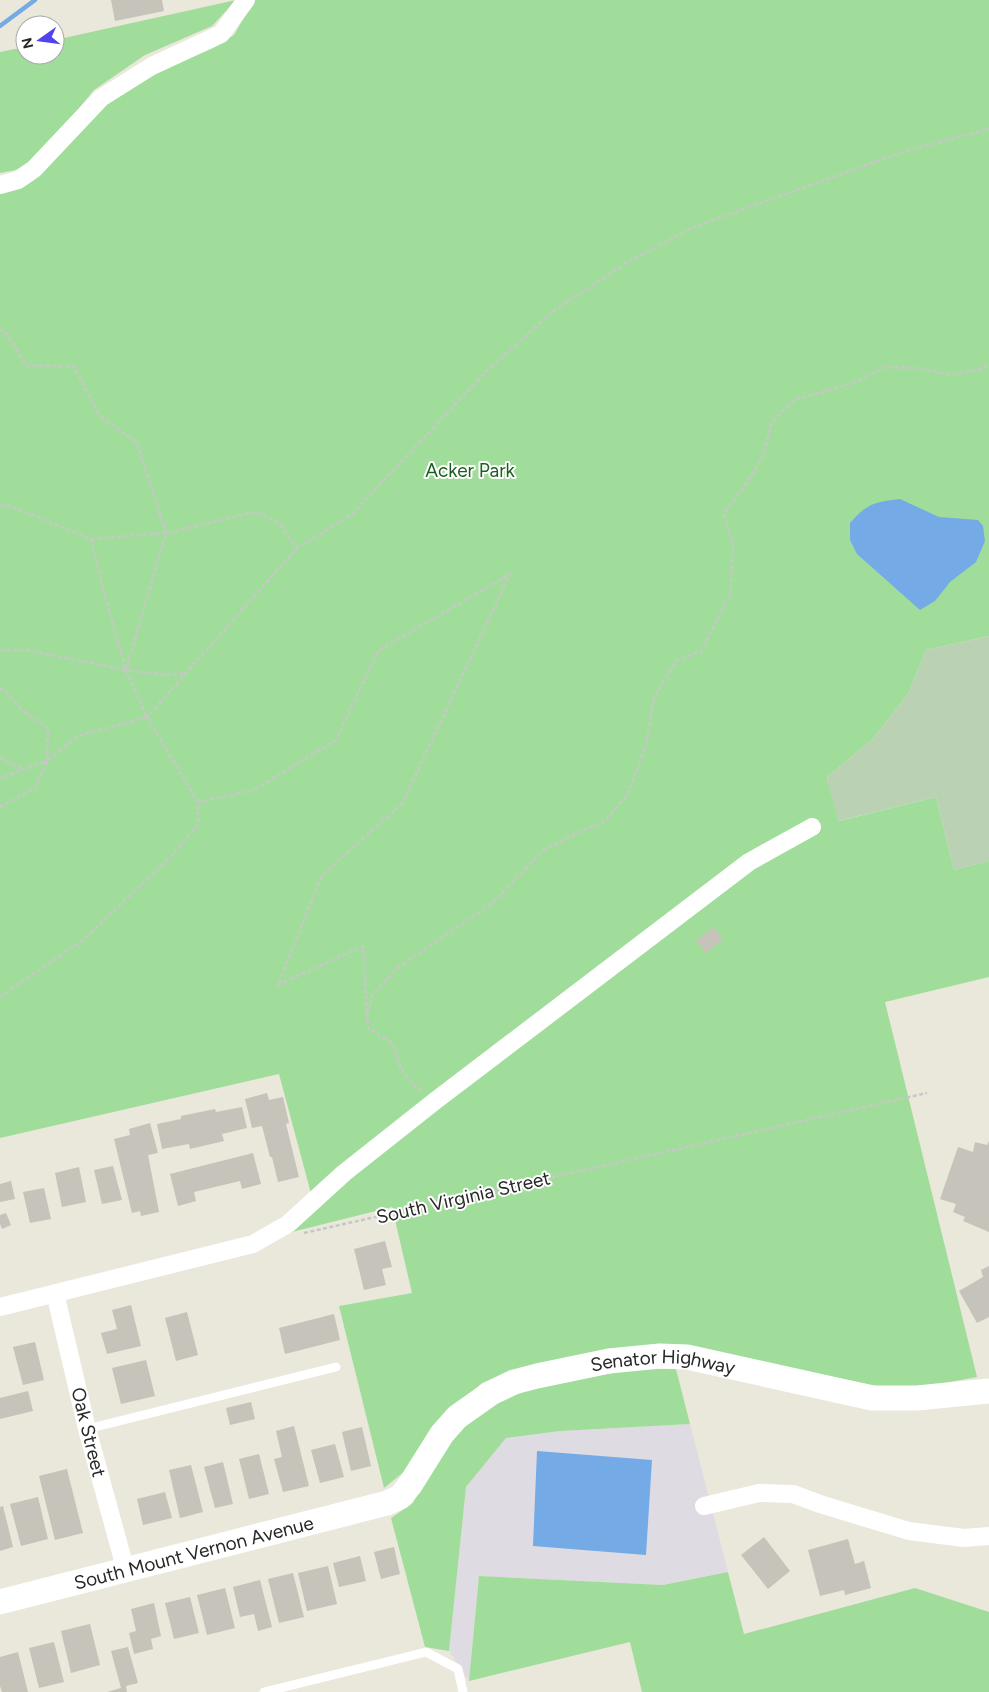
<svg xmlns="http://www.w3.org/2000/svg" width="989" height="1692" font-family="Figtree,sans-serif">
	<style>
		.industrial { fill: #dfdbe2 }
		.green { fill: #a0dd9a }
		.cemetery { fill: #bad2b3 }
		.water { fill: #74abe6 }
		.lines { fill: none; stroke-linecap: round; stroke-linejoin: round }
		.stream { stroke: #74abe6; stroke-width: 4.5 }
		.building { fill: #c5c3ba }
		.path { stroke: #c7c7c7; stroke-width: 2.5; stroke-dasharray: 4 2.5; stroke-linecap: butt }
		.lane { stroke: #fff; stroke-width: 9 }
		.street { stroke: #fff; stroke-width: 18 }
		.secondary { stroke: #fff; stroke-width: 25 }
		.labels { text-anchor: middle; stroke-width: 4; stroke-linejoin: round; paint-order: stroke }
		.park-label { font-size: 19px; fill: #1e5f21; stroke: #fff }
		.street-label { font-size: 19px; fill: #282828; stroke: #fff }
	</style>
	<rect width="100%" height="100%" fill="#eae7db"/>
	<path class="industrial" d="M690 1424 728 1572 663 1585 479 1576 469 1681 449 1651 466 1487 506 1438 560 1431Z"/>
	<path class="green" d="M236 0 212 26 145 55 94 90 39 157 16 170 0 173V52L25 47V55H55V40Z
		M254 0H989V636L926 650 909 692 873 739 827 777 839 821 936 797 954 870 989 861V977L885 1002 977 1377 917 1388 877 1386 707 1351 533 1366 482 1383 437 1424 405 1471 384 1488 339 1306 412 1293 392 1207 280 1235 313 1201 279 1074 0 1138V193L103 106 156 72 213 48 234 35Z
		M638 1368 676 1369 690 1424 560 1431 506 1438 466 1487 449 1651 425 1647 391 1518 413 1503 438 1457 459 1431 497 1402 531 1389Z
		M728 1572 744 1634 915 1588 989 1612V1692H642L630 1642 469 1681 479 1576 663 1585Z"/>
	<path class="cemetery" d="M989 636V861L954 870 936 797 838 821 827 777 873 739 909 692 926 650Z"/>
	<path class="water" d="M900 499 939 517 978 520 983 526 985 541 976 562 950 582 935 601 920 610 857 554 850 540V523C868 503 874 502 900 499Z
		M537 1451 652 1460 646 1555 533 1546Z"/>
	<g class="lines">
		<path class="stream" d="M0 26 35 0"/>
	</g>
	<path class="building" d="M111 0H162L164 11 115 21Z
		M714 927 723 939 706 953 696 940Z
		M267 1093 269 1100 283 1097 289 1123 286 1124 299 1177 278 1182 272 1157H270L262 1126 252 1128 245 1099Z
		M242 1107 247 1128 222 1134 224 1141 190 1149 189 1144 162 1149 157 1124 181 1119V1116L215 1109 216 1112Z
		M150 1123 158 1153 148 1155 159 1212 141 1216 140 1211 132 1213 114 1139 130 1135 129 1129Z
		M989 1141V1232L963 1221 965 1217 953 1212 956 1204 940 1199 958 1147 973 1152 975 1142 987 1145Z
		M253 1153 261 1184 242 1189 240 1181 194 1192 196 1201 178 1206 170 1174Z
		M113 1166 122 1200 102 1204 94 1170Z
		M79 1167 86 1202 62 1207 55 1173Z
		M11 1181 15 1199 0 1202V1184Z
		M44 1188 51 1219 30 1223 23 1192Z
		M6 1213 11 1225 2 1229 0 1224V1215Z
		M385 1241 392 1267 382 1269 386 1285 364 1290 354 1249Z
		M989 1266V1317L977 1323 959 1291 983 1277 981 1270Z
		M131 1305 141 1346 107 1354 101 1333 117 1329 112 1310Z
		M187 1312 198 1355 176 1361 165 1318Z
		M334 1314 340 1340 285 1354 279 1328Z
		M35 1342 44 1380 23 1385 13 1347Z
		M146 1360 155 1396 121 1404 112 1368Z
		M28 1391 33 1411 0 1419V1398Z
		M251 1402 255 1419 230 1425 226 1408Z
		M294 1426 309 1486 283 1492 274 1459 282 1457 276 1431Z
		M362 1427 371 1466 351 1471 342 1432Z
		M335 1444 344 1477 320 1483 311 1450Z
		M259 1454 269 1494 249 1499 239 1459Z
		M223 1462 233 1504 215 1508 204 1467Z
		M191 1465 203 1512 180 1518 169 1470Z
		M67 1469 83 1533 55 1540 39 1476Z
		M165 1492 172 1518 143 1525 137 1499Z
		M38 1497 48 1539 21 1546 10 1504Z
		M3 1506 13 1547 0 1551V1507Z
		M764 1537 790 1571 768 1589 741 1555Z
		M848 1539 855 1564 864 1561 871 1588 845 1595 844 1590 820 1596 808 1550Z
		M394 1547 400 1574 381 1579 374 1552Z
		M360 1556 366 1581 339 1587 333 1563Z
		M328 1566 337 1604 307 1611 298 1573Z
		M293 1573 304 1617 279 1623 268 1579Z
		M260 1580 272 1627 258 1631 254 1614 240 1617 233 1587Z
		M225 1588 235 1628 207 1635 197 1595Z
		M190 1597 199 1633 174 1639 165 1603Z
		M154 1603 161 1636 151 1639 153 1649 134 1654 129 1633 136 1631 131 1609Z
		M90 1624 100 1665 71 1673 61 1631Z
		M54 1642 64 1682 39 1688 29 1648Z
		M128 1647 138 1683 126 1686 127 1692H107L121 1688 111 1651Z
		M18 1652 28 1692H2L0 1686V1657Z"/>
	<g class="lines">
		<path class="path" d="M0 330H4L26 365 74 367 99 415 137 443 166 533 126 670
			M0 505 10 506 91 539 166 533 255 512 279 523 297 548
			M0 650H27L126 670 165 675 186 673
			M0 689 4 690 27 714 45 726 48 732 47 761 0 778
			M0 758 23 769
			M198 802 254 790 336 740 378 651 510 574 402 804 322 875 278 985 363 946 367 1012
			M0 807 35 788 47 761 78 736 147 717 126 670 106 600 91 539
			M0 997 83 940 168 860 198 825V802L147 717 297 548 351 515 485 373 552 312 626 263 694 227 909 150 989 129
			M422 1091C403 1077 399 1067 393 1044L368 1028 367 1013 374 993 400 966 493 903 542 851 575 834 605 821 628 794 646 745 654 697 676 661 701 651 730 595 733 547 724 513 746 484 763 456 772 422 794 400 853 383 886 367 917 368 951 375 982 369 989 364
			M304 1233 927 1093"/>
		<path class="lane" d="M87 1429 336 1367
			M264 1692 426 1652 458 1669 463 1692"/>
		<path class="street" d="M0 185 18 180 34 169 101 98 152 66 221 34 246 0
			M55 1293 87 1429 126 1571
			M0 1307 253 1244 288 1224 344 1173 435 1101 749 862 812 827
			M704 1506 759 1493 793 1494 820 1504 909 1531 964 1538 989 1536"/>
		<path class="secondary" id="s1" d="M0 1602 387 1503 400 1497 410 1485 442 1434 457 1417 491 1393 514 1382 537 1376 609 1361 660 1356 687 1357 872 1398H917L989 1391"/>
	</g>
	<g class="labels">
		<g class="park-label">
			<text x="470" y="477">Acker Park</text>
		</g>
		<g class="street-label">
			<text transform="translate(463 1197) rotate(-13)" y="7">South Virginia Street</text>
			<text dy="7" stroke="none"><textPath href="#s1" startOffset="731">Senator Highway</textPath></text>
			<text transform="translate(89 1432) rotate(76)" y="7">Oak Street</text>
			<text dy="7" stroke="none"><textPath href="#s1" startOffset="200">South Mount Vernon Avenue</textPath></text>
		</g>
	</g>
	<g transform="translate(40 40) rotate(256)"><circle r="24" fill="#ffffff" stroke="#a9a9a9"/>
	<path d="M0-4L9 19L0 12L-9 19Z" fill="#4f44ed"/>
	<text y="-8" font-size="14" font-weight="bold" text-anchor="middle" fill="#282828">N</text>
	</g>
</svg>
